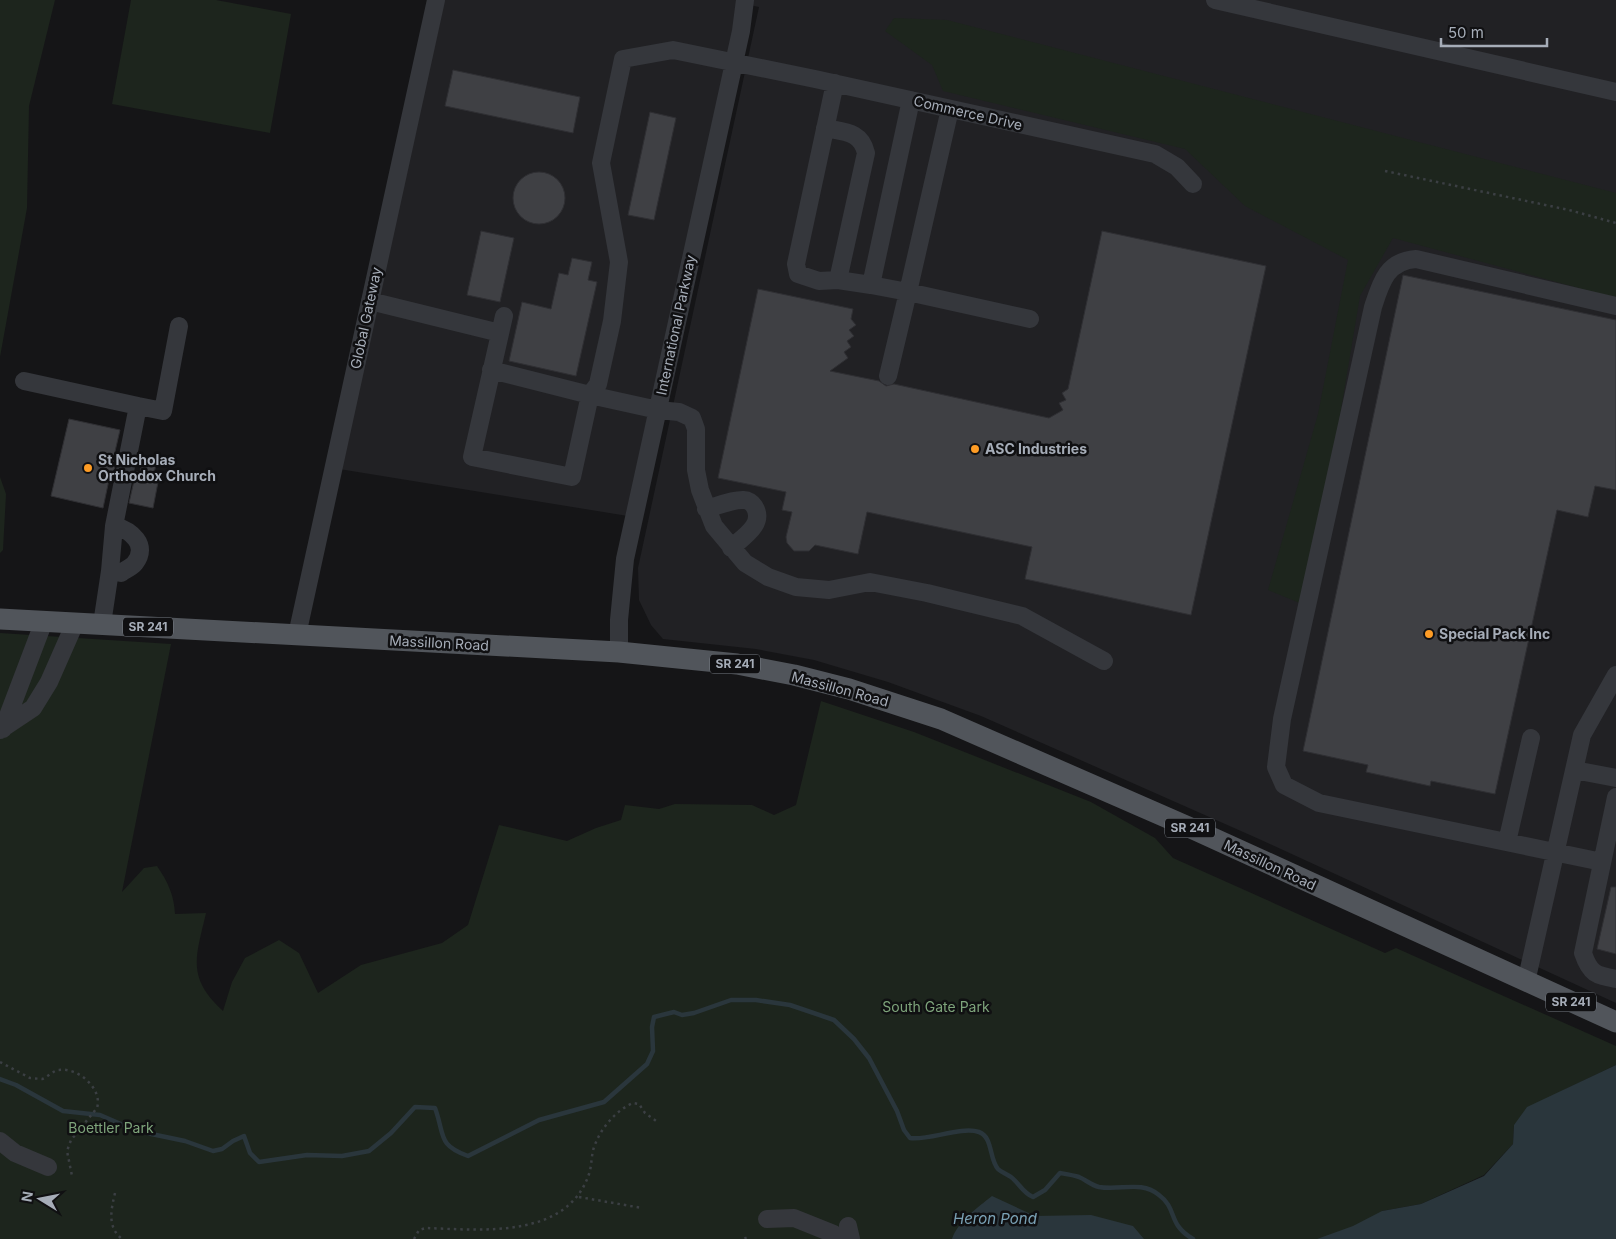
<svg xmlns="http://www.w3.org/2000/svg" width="1616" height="1239" font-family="Inter,sans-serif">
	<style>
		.built { fill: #212124 }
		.green { fill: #1d251d }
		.water { fill: #2a363c }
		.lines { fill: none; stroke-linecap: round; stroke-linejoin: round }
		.stream { stroke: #2a363c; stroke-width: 4.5 }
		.building { fill: #3f4044; stroke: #2f2f33 }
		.path { stroke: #3b3f43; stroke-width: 2.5; stroke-dasharray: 2.5 4; stroke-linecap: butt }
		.minor { stroke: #35373c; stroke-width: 18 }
		.major { stroke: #51555b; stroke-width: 21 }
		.poi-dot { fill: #fe9c25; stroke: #101012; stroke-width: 2 }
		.labels { text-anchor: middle; stroke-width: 5; stroke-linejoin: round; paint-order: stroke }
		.shield { fill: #101012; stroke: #797e86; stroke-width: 1 }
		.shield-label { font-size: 12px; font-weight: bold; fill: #a6adb8 }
		.street-label { font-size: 14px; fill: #a6adb8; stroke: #101012 }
		.poi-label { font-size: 14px; font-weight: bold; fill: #a6adb8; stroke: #101012; text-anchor: start }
		.park-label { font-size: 14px; fill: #7ea47b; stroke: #101012 }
		.water-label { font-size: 15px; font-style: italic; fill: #7aa1b5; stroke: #101012 }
	</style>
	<rect width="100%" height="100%" fill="#151517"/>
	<path class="built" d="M436 0H1616V1003L1259 839 981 716 888 682 814 660 756 649 663 639 651 625 639 600 638 568 759 7 745 4 634 517 333 468Z"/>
	<path class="green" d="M0 0H55L29 106 27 208 0 357Z
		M131 0H216L291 14 270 133 112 104Z
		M894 18 947 20 1616 193V298L1393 238 1360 296 1320 535 1302 604 1268 590 1318 414 1348 260 1245 206 1185 149 943 91 932 65 885 31Z
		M0 477 6 494 3 550 0 553Z
		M0 633 171 644 122 892 144 868 157 866C168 882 174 895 175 914L206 913C196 957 186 977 223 1011L232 982 245 958 279 940 299 953 318 993 361 965 442 943 468 925 499 825 567 841 596 828 621 820 625 805 659 809 675 804 752 805 774 815 796 805 821 701 914 732 1091 802 1155 838 1173 858 1385 953 1396 948 1616 1046V1065L1564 1090 1514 1125 1513 1144 1484 1175 1421 1204 1382 1211 1378 1239H0Z"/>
	<path class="water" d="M1616 1065V1239H1317L1353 1226 1382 1211 1421 1204 1484 1176 1513 1144 1514 1125 1527 1107Z
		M992 1196 1035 1216 1091 1215 1133 1226 1144 1239H952C958 1221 977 1208 992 1196Z"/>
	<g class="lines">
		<path class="stream" d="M0 1079 16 1085 63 1111 100 1115 137 1131 185 1141 213 1151 222 1149 233 1141 244 1136 250 1153 259 1162 307 1155 342 1156 369 1151 391 1133 415 1107 435 1108C445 1135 437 1145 468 1156L539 1120 604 1102 647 1064 653 1051 652 1027 654 1017 674 1012 682 1015 694 1013 731 1000H756L790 1005 834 1020 854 1039 869 1058 897 1111 904 1130 910 1138C928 1141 961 1126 979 1132 993 1137 989 1159 998 1169 1001 1172 1007 1174 1011 1177 1019 1183 1023 1193 1033 1197L1045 1190 1060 1173C1066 1174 1073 1175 1079 1177 1086 1180 1091 1185 1099 1187 1120 1191 1141 1180 1159 1195 1178 1209 1167 1224 1193 1239"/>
	</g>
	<path class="building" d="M453 70 580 97 573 133 445 106Z
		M650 112 676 118 654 220 628 215Z
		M513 198a26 26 0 1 1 52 0a26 26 0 1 1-52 0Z
		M481 231 514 238 500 302 467 295Z
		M1102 231 1266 266 1191 615 1025 579 1032 547 867 512 858 554 815 545 809 551H794L787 543 786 537 792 512 782 510 786 492 718 478 758 289 853 309 851 319 856 325 849 330 854 336 847 341 851 347 844 352 848 358 830 371 879 381 886 386 894 384 1049 418 1063 410 1059 403 1066 400 1062 393 1068 389Z
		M572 258 592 262 588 280 597 282 576 376 509 361 522 302 551 309 559 273 568 275Z
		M1403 275 1616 320V490L1595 486 1588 517 1557 510 1495 794 1431 781 1430 786 1366 772 1368 765 1303 751Z
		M69 419 120 430 113 460 116 461 113 476 110 475 103 508 51 496Z
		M150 457 156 465 153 476 159 477 153 508 129 503 136 472H140L142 463Z
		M1611 887H1616V954L1597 949Z"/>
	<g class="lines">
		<path class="path" d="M1385 171 1569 210 1616 223
			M0 1062 30 1078 42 1079C48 1077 54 1070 59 1070 78 1067 103 1089 97 1108L71 1140 67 1151 72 1176
			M115 1193C111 1210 107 1227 122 1239
			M579 1197 642 1208
			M745 1237 746 1239
			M414 1239 419 1230 426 1228C483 1230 567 1239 589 1174 592 1165 591 1156 594 1147 601 1128 615 1111 633 1103L639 1104 645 1113 659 1123"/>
		<path class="minor" d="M1215 0 1616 92
			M835 83 796 264 798 274 819 281 838 280 871 285 911 100
			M825 128C844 132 861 131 866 153L838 280
			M871 285 908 292 950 109
			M370 301 500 333
			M504 316 472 457 572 477 590 395 658 410 679 412 692 418 696 429V470L700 490 714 526 745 563 768 577 796 587 829 590 870 582 927 593 1022 616 1104 661
			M491 370 590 395 598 384 612 321 619 262 601 163 623 59 673 50 815 79 1155 154 1177 167 1193 184
			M888 376 908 292 1030 319
			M24 381 138 406
			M706 509C717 506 733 499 744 500 748 500 752 503 754 506 766 524 742 538 731 548
			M110 571 114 526
			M102 624 110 571 121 573C125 570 132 567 135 563 149 545 131 530 114 526L138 406 163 411 179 326
			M297 635 436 0
			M619 652V620L625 559 741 31 745 0
			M3 729 44 621
			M0 730 33 708 49 682 75 623
			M1574 770 1616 778
			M1616 797 1583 953C1590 974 1596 975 1616 979
			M1507 842 1531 738
			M1602 862 1319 803 1284 785 1276 767 1282 719 1373 307C1381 282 1387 261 1416 259L1616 306
			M1526 982 1582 735 1616 675
			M0 1141 15 1153 48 1167
			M767 1219 794 1218 834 1234
			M848 1226 851 1239"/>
		<path class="major" d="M0 619 619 652 737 664 794 675 849 689 941 719 1193 829 1616 1022"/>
	</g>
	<g class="poi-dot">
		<circle cx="975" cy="449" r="5"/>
		<circle cx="88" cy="468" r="5"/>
		<circle cx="1429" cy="634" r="5"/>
	</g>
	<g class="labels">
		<g class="shield">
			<rect x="123" y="617.5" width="50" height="19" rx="4"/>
			<rect x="710" y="654.5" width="50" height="19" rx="4"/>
			<rect x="1165" y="818.5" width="50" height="19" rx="4"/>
			<rect x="1546" y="992.5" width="50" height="19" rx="4"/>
		</g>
		<g class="shield-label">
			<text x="148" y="631">SR 241</text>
			<text x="735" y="668">SR 241</text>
			<text x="1190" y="832">SR 241</text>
			<text x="1571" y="1006">SR 241</text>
		</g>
		<g class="street-label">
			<text transform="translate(968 113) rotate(13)" y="5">Commerce Drive</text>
			<text transform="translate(366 318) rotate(-78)" y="5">Global Gateway</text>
			<text transform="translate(676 325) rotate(-78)" y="5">International Parkway</text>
			<text transform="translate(439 643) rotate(3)" y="5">Massillon Road</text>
			<text transform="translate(840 689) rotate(15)" y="5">Massillon Road</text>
			<text transform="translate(1270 865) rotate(25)" y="5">Massillon Road</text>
		</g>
		<g class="poi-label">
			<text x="985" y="454">ASC Industries</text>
			<text x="98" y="465">St Nicholas<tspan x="98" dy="16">Orthodox Church</tspan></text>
			<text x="1439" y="639">Special Pack Inc</text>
		</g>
		<g class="park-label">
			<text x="936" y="1012">South Gate Park</text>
			<text x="111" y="1133">Boettler Park</text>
		</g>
		<g class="water-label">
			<text x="995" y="1224">Heron Pond</text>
		</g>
	</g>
	<g transform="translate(40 1199) rotate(280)" stroke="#101012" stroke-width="4" paint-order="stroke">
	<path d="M0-4L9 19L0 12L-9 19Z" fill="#a6adb8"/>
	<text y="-8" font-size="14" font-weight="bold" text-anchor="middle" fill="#a6adb8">N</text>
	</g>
	<path d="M1441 38v8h106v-8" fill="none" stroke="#a6adb8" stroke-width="2.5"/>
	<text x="1448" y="38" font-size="15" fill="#a6adb8" stroke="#101012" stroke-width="4" paint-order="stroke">50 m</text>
</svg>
